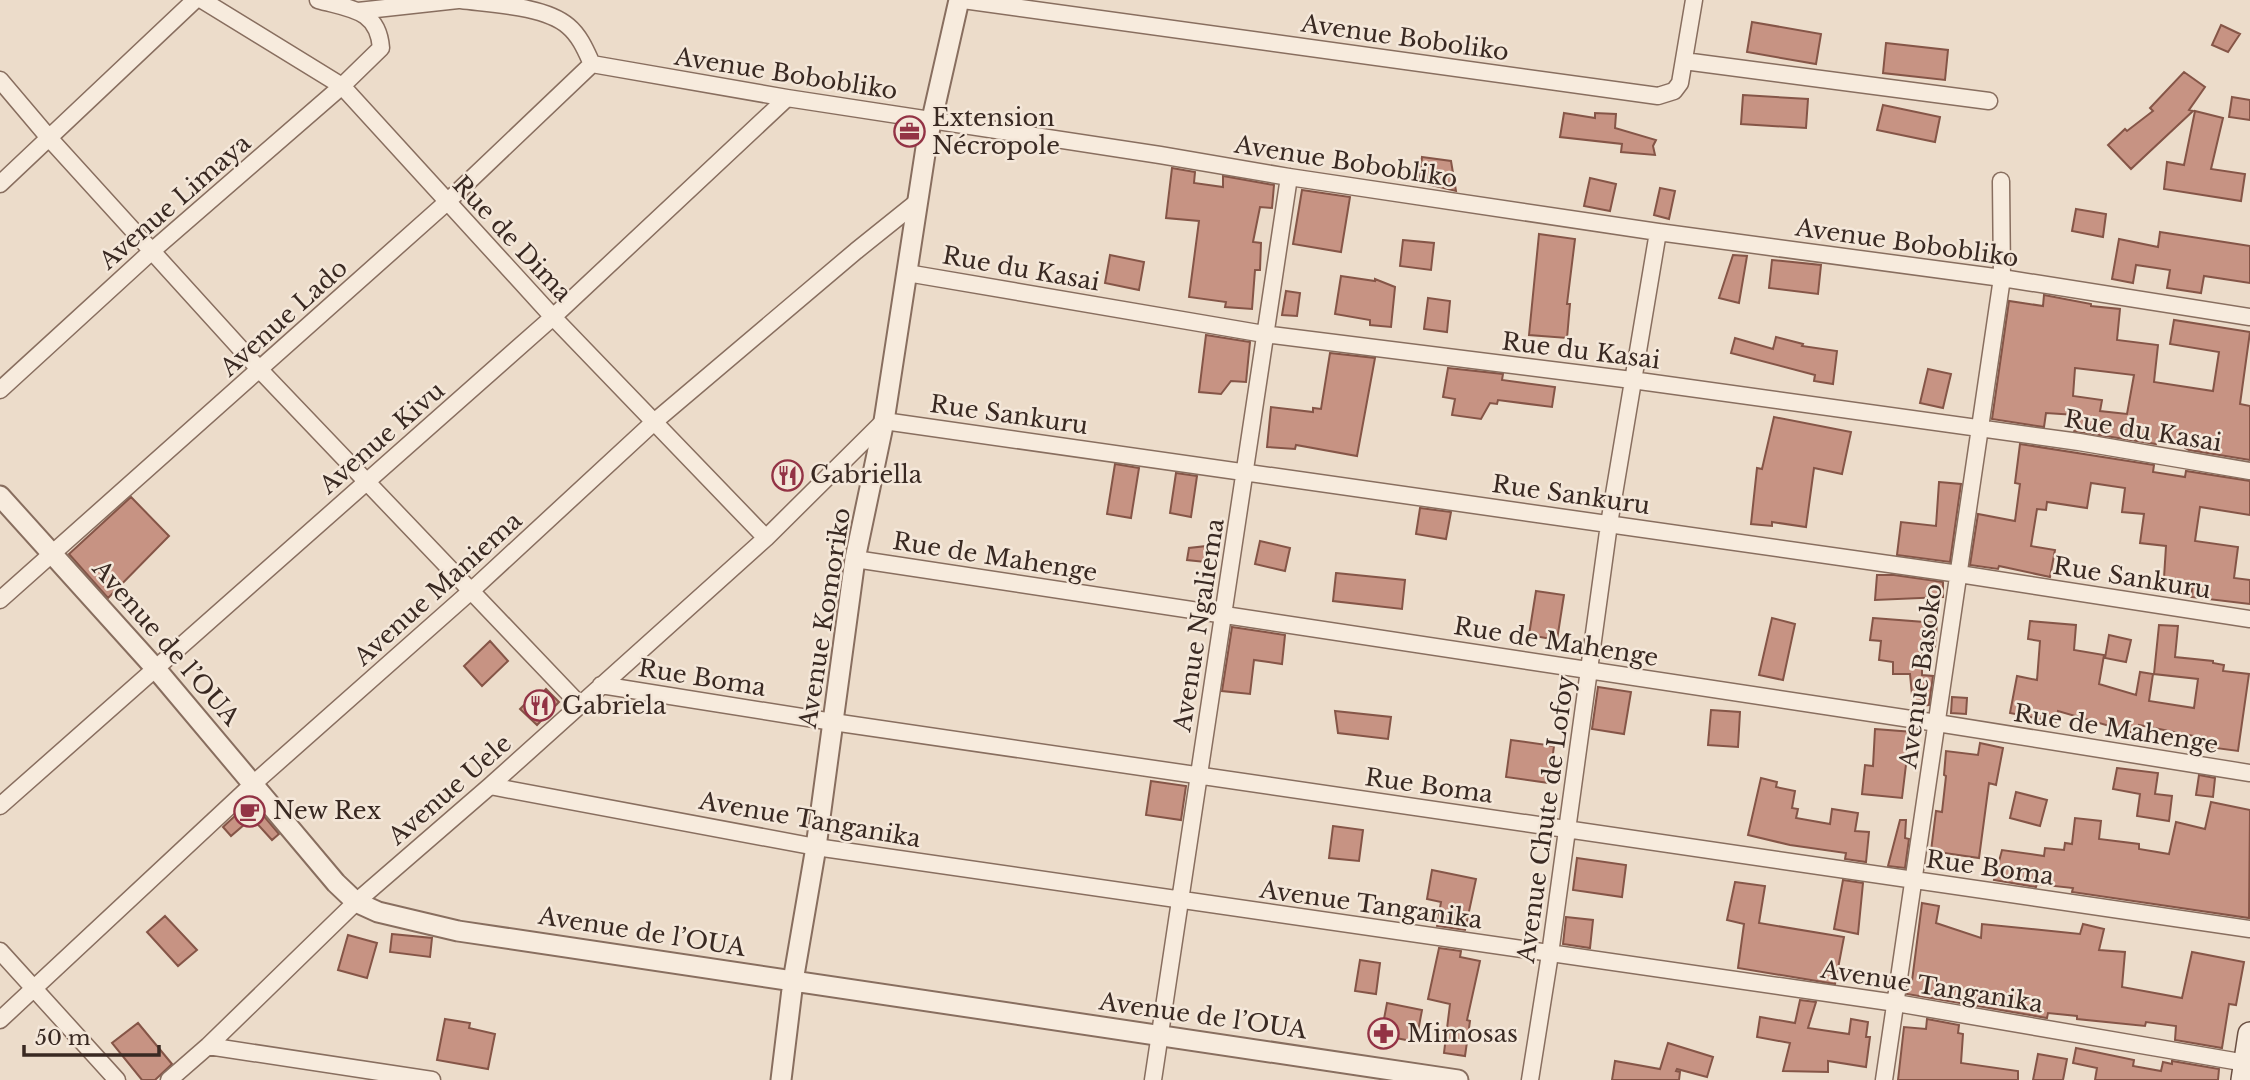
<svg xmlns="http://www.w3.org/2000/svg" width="2250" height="1080" font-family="'Libre Baskerville',serif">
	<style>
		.building { fill: #c79383; stroke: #855547; stroke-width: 2; fill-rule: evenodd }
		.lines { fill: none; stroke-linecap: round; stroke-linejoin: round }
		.minor-casing { stroke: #886e5f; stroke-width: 19 }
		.tertiary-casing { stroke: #886e5f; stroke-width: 23 }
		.secondary-casing { stroke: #6a4f42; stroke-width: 26 }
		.minor { stroke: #f7ebdd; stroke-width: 16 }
		.tertiary { stroke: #f7ebdd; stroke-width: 19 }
		.secondary { stroke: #f7ebdd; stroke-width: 23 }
		.labels { text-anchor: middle; stroke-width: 5; stroke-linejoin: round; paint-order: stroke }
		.street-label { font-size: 24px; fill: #392922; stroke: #f4e7d9 }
		.poi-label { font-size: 24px; fill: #392922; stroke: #f4e7d9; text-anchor: start }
	</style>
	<rect width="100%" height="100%" fill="#ecdcca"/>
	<path class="building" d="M1752 22 1821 34 1816 64 1747 52Z
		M2221 25 2240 34 2228 52 2212 45Z
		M1886 43 1948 50 1945 80 1883 73Z
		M2184 72 2205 87 2189 110 2193 111 2131 169 2108 145 2125 129 2127 131 2153 111 2150 108Z
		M1743 95 1808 99 1806 128 1741 124Z
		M2232 97 2250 100V120L2229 117Z
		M1883 105 1940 117 1935 142 1877 130Z
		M2195 111 2223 118 2211 169 2245 174 2241 201 2164 189 2167 162 2184 165Z
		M1564 113 1595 118V113L1616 114 1615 128 1656 140 1653 146 1655 155 1621 152 1622 144 1560 137Z
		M1422 157 1451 161 1456 191 1419 182Z
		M1172 168 1195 172 1194 183 1223 187V176L1274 185 1272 208 1260 207 1253 242 1261 243 1260 270H1255L1252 309 1225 307 1226 302 1189 297 1199 221 1166 218Z
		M1590 178 1616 184 1610 211 1584 206Z
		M1660 188 1675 191 1669 219 1654 215Z
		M1302 190 1350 197 1341 252 1293 244Z
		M2076 209 2106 214 2103 237 2072 231Z
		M2160 232 2250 246V283L2204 276 2201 293 2167 288 2170 270 2136 265 2133 283 2112 279 2119 239 2158 247Z
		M1539 234 1575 239 1567 304H1570L1567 338 1529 335Z
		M1403 240 1434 243 1431 270 1400 266Z
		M1110 255 1144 262 1139 290 1105 283Z
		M1733 255 1747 256 1739 303 1719 298Z
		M1772 260 1821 265 1818 294 1769 288Z
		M1341 276 1375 281V279L1395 287 1391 327 1370 325V320L1335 314Z
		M1286 291 1300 293 1297 316 1282 315Z
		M2044 295 2091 304V306L2120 309 2117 340 2158 345 2154 382 2213 391 2219 352 2170 344 2174 320 2250 332 2240 404 2250 406V460L2189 450 2185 448 2186 444 2157 439 2156 444 2074 431 2076 415 2046 413 2044 427 1992 419 2009 301 2043 306ZM2075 368 2134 375 2127 414 2100 411 2102 400 2073 396Z
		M1428 298 1450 301 1447 332 1424 329Z
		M1206 335 1250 342 1246 382 1231 381 1221 394 1199 392Z
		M1776 337 1803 344 1802 346 1837 351 1833 384 1814 381 1815 375 1731 353 1735 338 1773 349Z
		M1330 353 1375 358 1357 456 1296 445 1295 449 1267 447 1271 407 1313 412V408L1321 409Z
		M1448 368 1503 374 1502 380 1555 387 1552 407 1498 400 1497 404 1490 403 1481 419 1452 415 1455 399 1443 397Z
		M1928 369 1951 374 1943 408 1920 403Z
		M1774 417 1851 432 1842 474 1814 468 1806 527 1772 522V526L1751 524 1757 468 1762 469Z
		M2020 444 2154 465 2153 472 2185 477 2186 471 2250 481V515L2200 507 2195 541 2238 547 2234 578 2250 580V604L2191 597 2193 583 2164 578 2166 546 2140 543 2144 514 2122 512 2125 488 2091 483 2087 508 2047 502 2046 510 2037 509 2031 546 2055 550 2050 577 1999 566 1998 569 1970 565 1978 514 2015 521 2020 484 2015 483Z
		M1115 464 1139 468 1131 518 1107 514Z
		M1176 473 1197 476 1191 517 1170 513Z
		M1939 482 1961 484 1950 562 1897 555 1901 522 1936 526Z
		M131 497 169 536 108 598 69 554Z
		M1420 508 1451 512 1446 539 1416 534Z
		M1260 541 1290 548 1285 571 1255 564Z
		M1207 546 1205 562 1187 560 1189 548Z
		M1336 573 1405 580 1402 609 1333 601Z
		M1877 575H1894L1943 582V597L1875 600Z
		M1536 591 1564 595 1557 640 1529 635Z
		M1772 618 1795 624 1783 680 1759 675Z
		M1873 618 1937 623 1935 647 1922 646V675L1933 676 1929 705 1913 706 1910 674H1893V662L1879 660 1881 641 1870 640Z
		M2030 621 2076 625 2074 650 2104 655 2099 684 2136 695 2140 672 2153 674 2149 701 2194 708 2198 679 2154 674 2159 625 2178 626 2175 657 2213 661V663L2224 665 2223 671 2249 674 2238 751 2193 745 2194 736 2139 725 2137 734 2058 711 2056 722 2010 713 2017 676 2037 680 2040 641 2028 639Z
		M1232 627 1285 635 1282 664 1254 660 1250 694 1222 691Z
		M2109 635 2131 640 2126 662 2105 658Z
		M490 641 508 661 482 686 464 666Z
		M1598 687 1631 692 1624 734 1592 729Z
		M546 689 559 702 537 725 520 709 532 697 536 700Z
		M1952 697 1967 698 1966 714 1951 713Z
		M1711 710 1740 712 1738 747 1708 745Z
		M1335 711 1391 717 1388 739 1338 733Z
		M1875 729 1913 732 1912 749 1908 748 1902 798 1862 794 1865 765 1873 766Z
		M1511 740 1554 746 1549 783 1506 777Z
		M1980 743 2003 748 1996 785 1989 783 1979 858 1931 851 1936 811 1942 812 1946 776 1944 775 1946 751 1978 755Z
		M2117 768 2158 773 2155 794 2172 796 2169 821 2137 816 2140 794 2113 789Z
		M2199 775 2215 778 2213 797 2196 795Z
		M1761 778 1777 782 1776 787 1795 791 1792 808 1798 809 1796 818 1830 824 1832 809 1858 813 1855 831 1869 832 1866 862 1845 859 1846 853 1790 845 1748 835Z
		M1151 781 1186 786 1181 820 1146 815Z
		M2016 792 2047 800 2040 826 2010 818Z
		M251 801 279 834 272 840 252 818 231 836 223 827Z
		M2211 802 2250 810 2249 918 2072 892 2073 888 2037 884 2036 887 1994 880 2002 850 2044 856 2045 848 2064 850 2065 843 2072 844 2075 818 2101 821 2099 839 2139 844V849L2169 854 2176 822 2205 829Z
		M1900 820H1906L1905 838 1909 839 1905 868 1888 866Z
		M1333 826 1363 830 1359 861 1329 858Z
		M1577 858 1626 865 1622 897 1573 890Z
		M1432 870 1476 879 1465 930 1437 926 1441 902 1427 899Z
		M1843 880 1863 883 1858 934 1834 929Z
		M1735 882 1765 886 1759 923 1844 937 1835 984 1738 968 1744 924 1727 920Z
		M1922 903 1939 906 1936 923 1981 938 1982 924 2080 934 2083 924 2104 929 2099 950 2125 952 2122 987 2182 998 2192 952 2244 962 2236 1005 2229 1004 2222 1048 2175 1040 2176 1026 2146 1022 2145 1026 2077 1019V1016L2048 1013 2047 1018 1907 994 1909 981H1912Z
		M165 916 197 950 178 966 147 932Z
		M1566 917 1593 920 1590 948 1563 944Z
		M392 934 432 938 430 957 390 952Z
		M348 935 377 943 367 978 338 970Z
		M1439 948 1461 951 1460 957 1480 961 1467 1020 1470 1021 1465 1056 1444 1053 1450 1004 1428 999Z
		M1360 960 1380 963 1376 994 1355 991Z
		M1800 1000 1816 1002 1808 1028 1849 1034 1851 1019 1868 1022 1866 1037H1870L1866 1067 1828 1061V1072L1783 1071 1790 1043 1757 1037 1760 1017 1795 1023Z
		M1387 1003 1422 1010 1416 1042 1381 1035Z
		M445 1019 470 1023 469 1028 495 1034 488 1069 437 1060Z
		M1927 1019 1959 1025 1958 1033 1963 1034 1961 1063 2018 1071V1080H1898L1904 1027 1926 1029Z
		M138 1023 172 1064 155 1080H142L112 1043Z
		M1668 1043 1713 1057 1707 1077 1677 1069 1676 1071 1680 1072 1679 1080H1612L1615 1061 1660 1069Z
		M2076 1048 2134 1060 2133 1066 2161 1071 2163 1062 2172 1064V1061L2219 1069 2218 1080H2095L2097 1068 2073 1063Z
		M2038 1054 2067 1059 2063 1080H2033Z"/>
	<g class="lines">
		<defs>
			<path id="minor" d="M202 0 342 86 553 317 766 538
				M461 0C492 4 545 6 568 26 580 36 586 51 592 64L787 98 1160 155 1289 177 1658 232 2002 278 2250 317
				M963 0 1658 96 1674 91 1680 83 1694 0
				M358 11 458 0
				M1684 61 1989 101
				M0 80 50 139 260 370 580 705
				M0 184 195 0
				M907 273 1264 334 1632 380 2079 442 2250 471
				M0 390 153 250 342 86 381 48C378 9 350 9 318 0
				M855 559 1937 723 2250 773
				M0 600 447 202 592 64
				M601 685 833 722 2250 929
				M490 786 816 847 1896 1003 2246 1063
				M0 806 553 317 787 98
				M0 951 117 1080
				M0 1020 253 784 471 591 654 422 856 251 917 202
				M208 1046 432 1080
				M169 1080 208 1046 356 902 490 786 766 538 884 421 1959 574 2250 619
				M1153 1080 1289 177
				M1530 1080 1550 954 1609 524 1658 232
				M1884 1080 2002 278 2001 181"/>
			<path id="tertiary" d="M0 496 156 669 336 883 356 902 378 912 458 931 1458 1080
				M781 1080 793 981 816 847 855 559 884 421 927 141 959 0"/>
			<path id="secondary" d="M2243 1080 2250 1034"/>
		</defs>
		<use href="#minor" class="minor-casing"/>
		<use href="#tertiary" class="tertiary-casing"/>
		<use href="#secondary" class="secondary-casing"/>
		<use href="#minor" class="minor"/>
		<use href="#tertiary" class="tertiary"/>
		<use href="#secondary" class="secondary"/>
	</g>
	<defs>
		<symbol id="office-ring" viewBox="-11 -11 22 22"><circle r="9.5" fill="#f4e7d9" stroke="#933345" stroke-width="1.5"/><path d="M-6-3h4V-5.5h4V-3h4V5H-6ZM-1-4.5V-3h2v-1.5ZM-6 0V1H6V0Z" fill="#933345"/></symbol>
		<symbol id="restaurant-ring" viewBox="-11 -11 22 22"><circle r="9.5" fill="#f4e7d9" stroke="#933345" stroke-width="1.5"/><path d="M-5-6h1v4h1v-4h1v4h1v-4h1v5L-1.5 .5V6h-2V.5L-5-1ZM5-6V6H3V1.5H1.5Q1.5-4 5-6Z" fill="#933345"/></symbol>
		<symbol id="cafe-ring" viewBox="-11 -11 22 22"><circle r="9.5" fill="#f4e7d9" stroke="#933345" stroke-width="1.5"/><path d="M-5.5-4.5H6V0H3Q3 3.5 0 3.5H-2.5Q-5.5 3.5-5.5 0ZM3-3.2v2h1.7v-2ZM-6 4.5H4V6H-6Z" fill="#933345"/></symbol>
		<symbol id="pharmacy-ring" viewBox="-11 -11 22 22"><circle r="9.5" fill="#f4e7d9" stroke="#933345" stroke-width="1.5"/><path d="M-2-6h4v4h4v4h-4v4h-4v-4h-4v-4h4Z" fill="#933345"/></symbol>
	</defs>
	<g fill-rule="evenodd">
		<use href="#office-ring" x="892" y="114" width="35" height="35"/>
		<use href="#restaurant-ring" x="770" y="458" width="35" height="35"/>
		<use href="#restaurant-ring" x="522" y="688" width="35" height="35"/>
		<use href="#cafe-ring" x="232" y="794" width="35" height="35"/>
		<use href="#pharmacy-ring" x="1366" y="1016" width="35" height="35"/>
	</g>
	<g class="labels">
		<g class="street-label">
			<text transform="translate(1405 38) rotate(8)" y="8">Avenue Boboliko</text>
			<text transform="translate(786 74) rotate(9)" y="8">Avenue Bobobliko</text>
			<text transform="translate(1346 162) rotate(9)" y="8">Avenue Bobobliko</text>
			<text transform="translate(175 202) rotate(-41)" y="8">Avenue Limaya</text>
			<text transform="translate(512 239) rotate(47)" y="8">Rue de Dima</text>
			<text transform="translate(1907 243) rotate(8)" y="8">Avenue Bobobliko</text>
			<text transform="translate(1021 269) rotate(10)" y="8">Rue du Kasai</text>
			<text transform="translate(284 318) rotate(-42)" y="8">Avenue Lado</text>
			<text transform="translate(1581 351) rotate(7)" y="8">Rue du Kasai</text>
			<text transform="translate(1009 415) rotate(8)" y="8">Rue Sankuru</text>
			<text transform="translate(2143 431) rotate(9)" y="8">Rue du Kasai</text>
			<text transform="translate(382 438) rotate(-41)" y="8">Avenue Kivu</text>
			<text transform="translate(1571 495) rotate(8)" y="8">Rue Sankuru</text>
			<text transform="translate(995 557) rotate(9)" y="8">Rue de Mahenge</text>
			<text transform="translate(2132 578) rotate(9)" y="8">Rue Sankuru</text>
			<text transform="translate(438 589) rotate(-42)" y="8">Avenue Maniema</text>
			<text transform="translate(825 618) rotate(-81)" y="8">Avenue Komoriko</text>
			<text transform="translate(1199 625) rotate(-81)" y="8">Avenue Ngaliema</text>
			<text transform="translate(1556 642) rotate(9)" y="8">Rue de Mahenge</text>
			<text transform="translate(166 643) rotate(49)" y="8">Avenue de l’OUA</text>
			<text transform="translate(1921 676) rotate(-82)" y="8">Avenue Basoko</text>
			<text transform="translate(702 678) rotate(9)" y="8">Rue Boma</text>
			<text transform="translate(2116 729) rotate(9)" y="8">Rue de Mahenge</text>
			<text transform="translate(1429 786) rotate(8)" y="8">Rue Boma</text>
			<text transform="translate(450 790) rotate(-41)" y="8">Avenue Uele</text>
			<text transform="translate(1546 819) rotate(-82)" y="8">Avenue Chute de Lofoy</text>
			<text transform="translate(810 820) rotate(10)" y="8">Avenue Tanganika</text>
			<text transform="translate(1990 868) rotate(8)" y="8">Rue Boma</text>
			<text transform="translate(1371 905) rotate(8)" y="8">Avenue Tanganika</text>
			<text transform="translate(642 932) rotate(9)" y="8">Avenue de l’OUA</text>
			<text transform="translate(1932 987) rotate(9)" y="8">Avenue Tanganika</text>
			<text transform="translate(1203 1016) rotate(8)" y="8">Avenue de l’OUA</text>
		</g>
		<g class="poi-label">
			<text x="932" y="126">Extension<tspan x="932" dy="28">Nécropole</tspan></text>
			<text x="810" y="483">Gabriella</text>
			<text x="562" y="714">Gabriela</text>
			<text x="273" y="819">New Rex</text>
			<text x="1407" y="1042">Mimosas</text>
		</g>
	</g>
	<path d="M24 1045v10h135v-10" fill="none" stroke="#392922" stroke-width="3.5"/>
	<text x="35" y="1045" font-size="21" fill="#392922" stroke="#f4e7d9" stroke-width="5" paint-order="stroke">50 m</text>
</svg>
